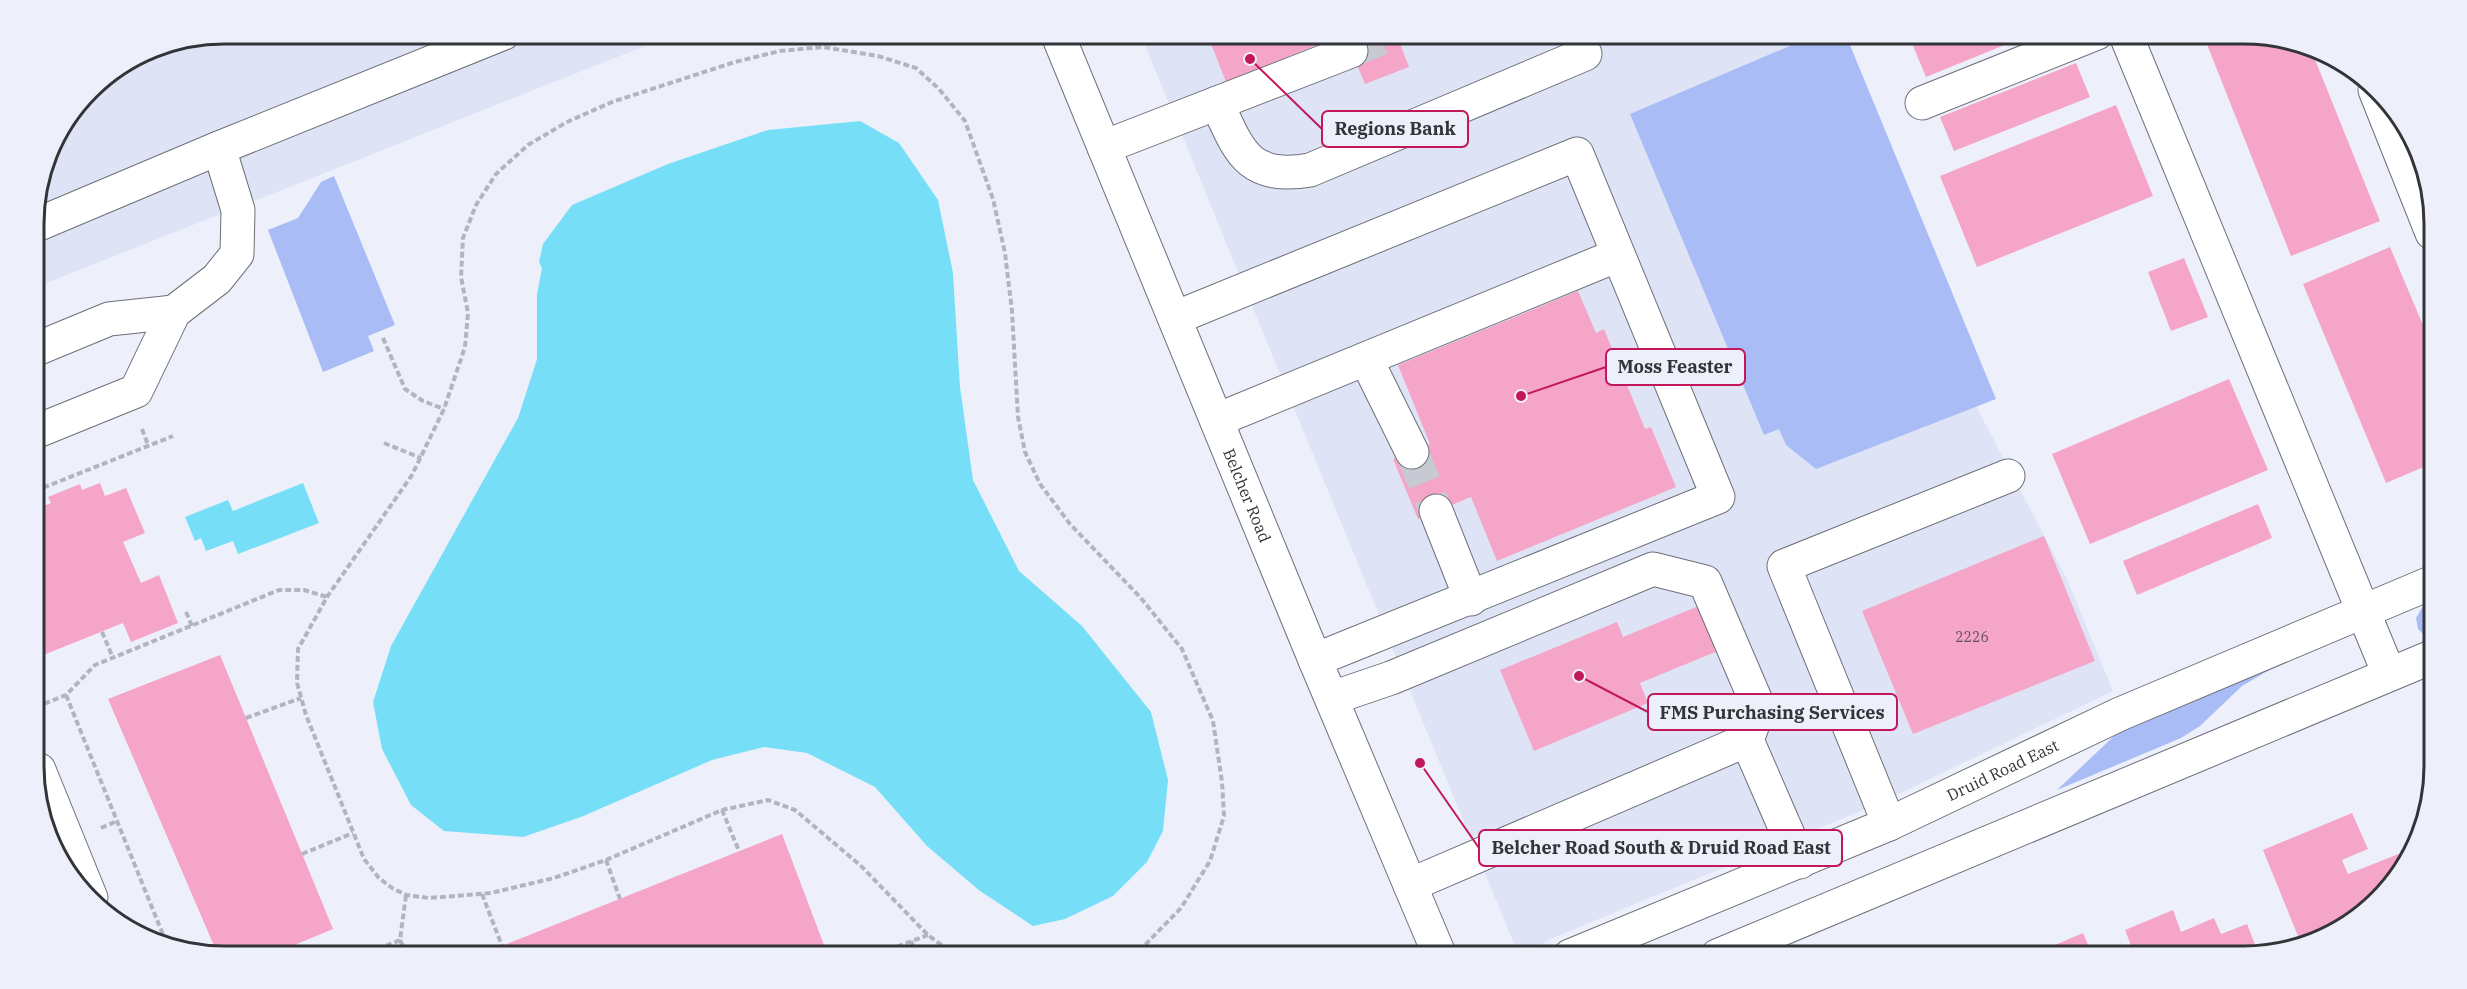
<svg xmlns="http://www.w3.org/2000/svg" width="2467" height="989" font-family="'IBM Plex Serif',serif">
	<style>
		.built { fill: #dee4f5 }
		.green { fill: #a9bcf6 }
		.water { fill: #76dff7 }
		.building { fill: #f5a5c8 }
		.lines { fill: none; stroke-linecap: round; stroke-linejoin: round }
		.minor-tunnel { stroke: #c8cad3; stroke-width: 33; stroke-dasharray: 33 16; stroke-linecap: butt }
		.minor-casing { stroke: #6d7079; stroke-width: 35 }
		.major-casing { stroke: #6d7079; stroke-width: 35 }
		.path { stroke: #b2b5bd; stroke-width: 4; stroke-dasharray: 6 3; stroke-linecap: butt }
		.minor { stroke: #fff; stroke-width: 33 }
		.major { stroke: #fff; stroke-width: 33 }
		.labels { text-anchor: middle; stroke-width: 6; stroke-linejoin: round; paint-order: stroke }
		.number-label { font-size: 14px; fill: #64505c }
		.street-label { font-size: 16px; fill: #333438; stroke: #edf0fa }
		.rim { fill: none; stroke: #333438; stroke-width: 3 }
		.leader { fill: none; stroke: #c2185b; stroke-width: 2 }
		.callout-dot { fill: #c2185b; stroke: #edf0fa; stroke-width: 2 }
		.callout { fill: #edf0fa; stroke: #c2185b; stroke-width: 2 }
		.callout-label { font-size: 18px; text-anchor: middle; font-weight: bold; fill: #333438 }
	</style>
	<rect width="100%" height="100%" fill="#edf0fa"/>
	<path class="built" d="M224 33H678L34 288 33 211 53 139 98 81 151 47Z
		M1140 33H1834L1966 387 2066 577 2113 691 1880 803 1548 940 1525 956H1519Z"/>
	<path class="green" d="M1820 33H1845L1996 399 1816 469 1786 445 1779 429 1764 435 1630 114Z
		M334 176 395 325 368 336 374 351 323 372 268 230 298 218 321 182Z
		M2434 598V633H2422L2418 629 2416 618 2425 603Z
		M2276 666 2242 686 2200 726 2181 738 2057 790 2131 720Z"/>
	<path class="water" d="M860 121 899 143 938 200 953 273 960 387 973 480 1019 571 1082 626 1151 712 1168 780 1163 831 1147 862 1113 896 1065 919 1033 926 980 891 927 846 875 787 807 753 764 747 712 760 581 817 523 837 444 831 411 805 382 749 373 702 391 646 518 418 537 359V294L542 268 539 262 543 244 572 205 668 164 768 130Z
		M303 483 319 523 238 554 233 541 206 551 201 538 195 541 185 517 228 500 233 511Z"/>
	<path class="building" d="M1207 33H1396L1409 67 1365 84 1344 34 1226 82Z
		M1930 33H2034L1926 77 1911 41Z
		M2227 33H2243L2305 43 2310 47 2380 221 2291 256 2206 42Z
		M2076 63 2090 97 1954 151 1940 117Z
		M2116 105 2153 196 1977 267 1940 176Z
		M2390 247 2433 349V463L2386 483 2303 284Z
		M2184 258 2208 317 2171 331 2148 272Z
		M1578 291 1596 333 1604 329 1645 429 1651 427 1676 487 1497 561 1471 497 1418 519 1393 459 1430 444 1398 365Z
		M2229 379 2268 470 2090 544 2052 454Z
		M100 483 105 496 126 488 145 533 123 542 141 583 159 575 178 623 131 642 123 623 36 658 35 514H37L36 509 51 503 48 497 80 484 82 490Z
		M2258 504 2272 538 2137 595 2123 561Z
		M2044 536 2095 661 1913 734 1862 611Z
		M1706 603 1725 648 1640 683 1648 703 1534 751 1500 670 1617 622 1623 637Z
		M220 655 333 929 268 956 218 955 108 699Z
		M2352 813 2368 849 2342 860 2348 874 2401 853 2405 862 2395 881 2359 917 2302 946 2263 850Z
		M782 834 824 945 796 956H477Z
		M2173 910 2181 932 2214 918 2221 934 2247 924 2259 955 2135 956 2125 930Z
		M2083 933 2093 956H2034V954Z"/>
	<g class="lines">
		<path class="minor-tunnel" d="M1351 51 1395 33
			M1412 452 1436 511"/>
		<defs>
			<g id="minor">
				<path d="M2125 33 2389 674"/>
				<path d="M2375 90 2432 233"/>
				<path d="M1217 103C1239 151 1248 181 1310 170L1585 54 1576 33"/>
				<path d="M1922 103 2097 33"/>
				<path d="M1104 147 1351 51"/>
				<path d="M34 226 219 148 504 33"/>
				<path d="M1175 318 1577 154 1718 497 1315 660"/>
				<path d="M34 350 109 319 174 312"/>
				<path d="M1366 359 1412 452"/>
				<path d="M1217 420 1618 255"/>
				<path d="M35 432 136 391 174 312 217 279 237 254 238 210 219 148"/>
				<path d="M1436 511 1471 599"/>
				<path d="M1332 698 1391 678 1653 569 1705 582 1759 708 1747 740 1800 862"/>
				<path d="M36 771 39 770 91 898"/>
				<path d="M1889 824 1784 566 2008 476"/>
				<path d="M1410 885 1747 740"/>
				<path id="s1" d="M1570 956 1889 824 2120 714 2433 582"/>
				<path d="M1717 956 2434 656"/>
			</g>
			<g id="major">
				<path id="s2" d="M1057 33 1315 660 1440 956"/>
			</g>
		</defs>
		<use href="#minor" class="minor-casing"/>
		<use href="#major" class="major-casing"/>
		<path class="path" d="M383 338 405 389 423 401 444 409
			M142 429 148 445
			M384 443 421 458
			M35 491 173 436
			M186 612 192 626
			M102 632 113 658
			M66 695 168 947
			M36 707 66 695 95 665 279 590H304L327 597
			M246 718 301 698
			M722 810 739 851
			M101 828 117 821
			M302 854 353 833
			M606 860 620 899
			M482 894 502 946
			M400 940 408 956
			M911 941 917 956
			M361 956 400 940 406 895
			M872 956 928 935
			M956 956 928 935 860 865 795 810 768 800 722 810 606 860 554 878 491 893 429 898 406 895 392 888 379 878 364 859 306 715 297 683 298 649 327 597 412 475 444 409 465 347 468 313 461 277 463 238 476 205 496 174 528 145 567 122 612 102 735 62 780 51 823 47 878 56 916 68 939 89 965 121 993 199 1005 253 1012 311 1018 417 1025 452 1040 484 1070 524 1140 597 1182 649 1213 721 1222 782 1224 816 1210 861 1181 908 1145 945 1130 956"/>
		<use href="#minor" class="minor"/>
		<use href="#major" class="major"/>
	</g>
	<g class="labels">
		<g class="number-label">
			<text x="1972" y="642">2226</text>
		</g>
		<g class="street-label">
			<text dy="6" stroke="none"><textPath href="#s2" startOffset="500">Belcher Road</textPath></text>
			<text dy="6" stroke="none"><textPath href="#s1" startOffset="471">Druid Road East</textPath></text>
		</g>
	</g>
	<path d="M0 0H2467V989H0ZM224 44H2244A180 180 0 0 1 2424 224V766A180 180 0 0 1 2244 946H224A180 180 0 0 1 44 766V224A180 180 0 0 1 224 44Z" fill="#edf0fa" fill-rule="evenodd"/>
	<path class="rim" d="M224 44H2244A180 180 0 0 1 2424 224V766A180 180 0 0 1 2244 946H224A180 180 0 0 1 44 766V224A180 180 0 0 1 224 44Z"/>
	<path class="leader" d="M1250 59L1322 129M1521 396L1606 367M1579 676L1648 712M1420 763L1479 848"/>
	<g class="callout-dot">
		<circle cx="1250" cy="59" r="6"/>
		<circle cx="1521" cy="396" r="6"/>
		<circle cx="1579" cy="676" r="6"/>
		<circle cx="1420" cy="763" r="6"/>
	</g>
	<g class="callout">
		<rect x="1322" y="111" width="146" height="36" rx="6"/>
		<rect x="1606" y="349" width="139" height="36" rx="6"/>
		<rect x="1648" y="694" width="249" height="36" rx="6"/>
		<rect x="1479" y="830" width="363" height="36" rx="6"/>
	</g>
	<g class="callout-label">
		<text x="1395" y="135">Regions Bank</text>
		<text x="1675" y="373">Moss Feaster</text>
		<text x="1772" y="719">FMS Purchasing Services</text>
		<text x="1661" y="854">Belcher Road South &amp; Druid Road East</text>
	</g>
</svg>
